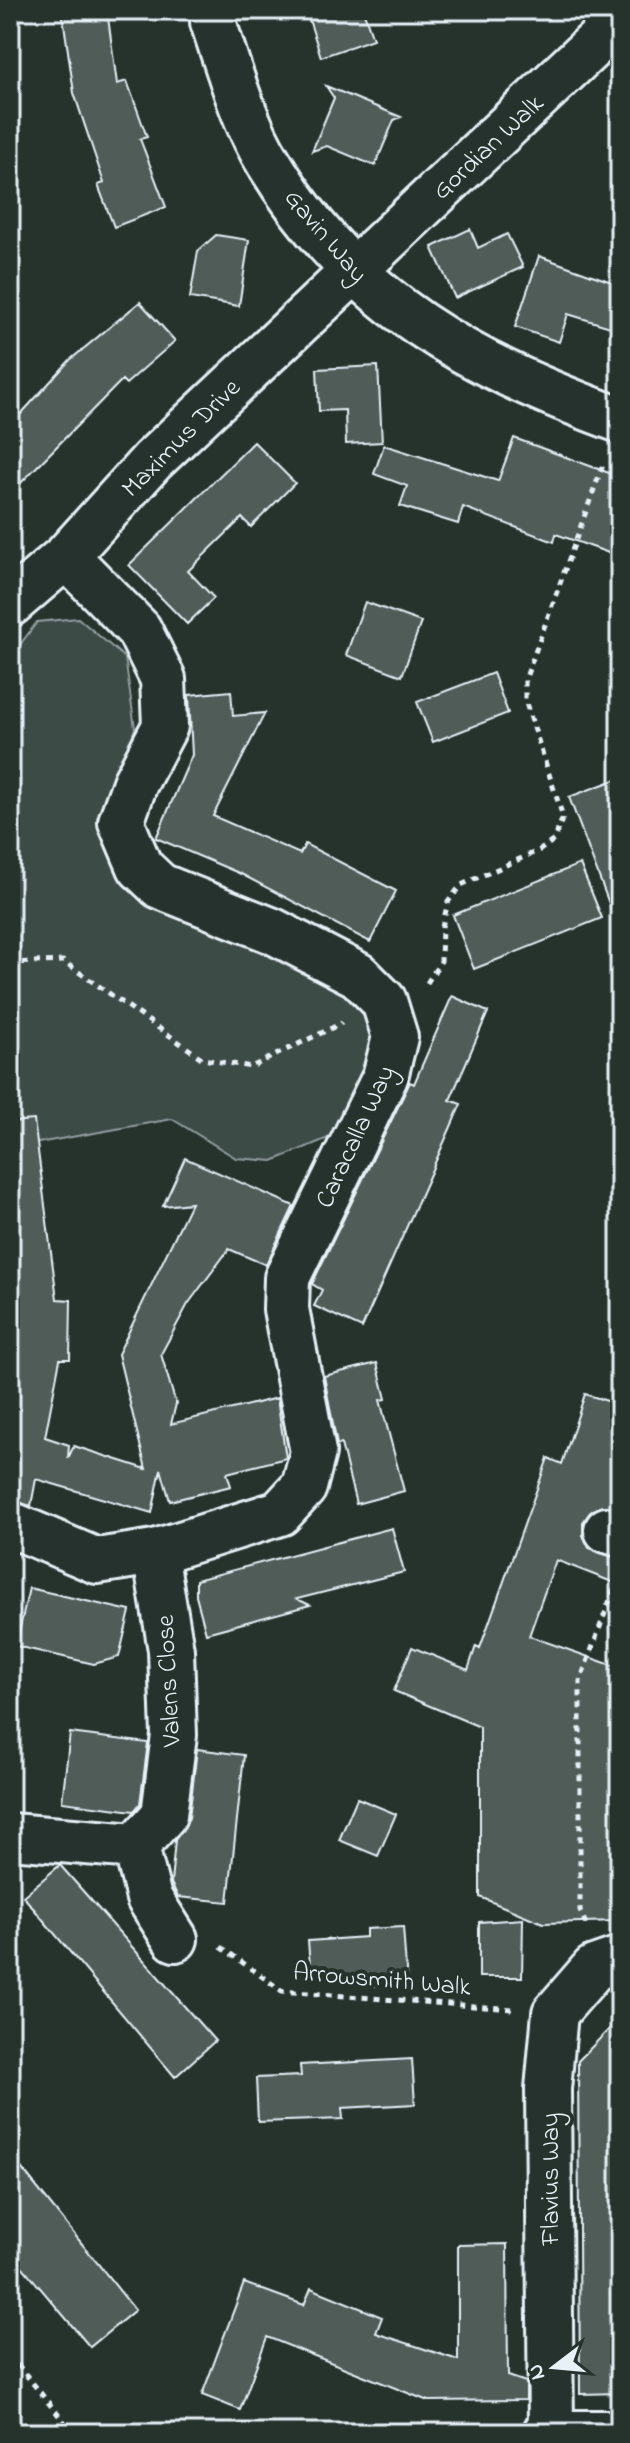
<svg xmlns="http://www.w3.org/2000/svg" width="630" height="2443" font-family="'Indie Flower',sans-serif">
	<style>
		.green { fill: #3e4b47; stroke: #939ea0; stroke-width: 2 }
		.building { fill: #505c59; stroke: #e8f1f8; stroke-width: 2 }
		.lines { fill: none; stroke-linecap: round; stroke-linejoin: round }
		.minor-casing { stroke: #e8f1f8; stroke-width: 50 }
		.path { stroke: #e8f1f8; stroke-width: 5; stroke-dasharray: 6 6; stroke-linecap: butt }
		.minor { stroke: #26332d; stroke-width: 44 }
		.labels { text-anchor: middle; stroke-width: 8; stroke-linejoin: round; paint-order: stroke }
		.street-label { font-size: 26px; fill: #e8f1f8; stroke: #26332d }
	</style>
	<rect width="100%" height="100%" fill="#26332d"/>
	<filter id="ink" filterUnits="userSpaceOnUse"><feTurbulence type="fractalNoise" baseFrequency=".0125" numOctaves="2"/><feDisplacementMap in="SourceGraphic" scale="16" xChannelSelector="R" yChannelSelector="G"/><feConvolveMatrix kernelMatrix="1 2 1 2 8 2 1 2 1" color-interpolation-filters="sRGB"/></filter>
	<g filter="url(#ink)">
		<path class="green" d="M78 618 125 658 135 728 104 820 356 1000 371 1032 366 1078 333 1136 273 1161 236 1158 172 1119 10 1148V658L37 622Z"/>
		<path class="building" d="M62 10H107L117 84 127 81 147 137 140 139 166 207 114 227 98 185 104 183 74 93Z
			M306 10H363L373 39 321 57Z
			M326 86 401 117 394 120 375 166 327 146 312 151 334 98Z
			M470 229 478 248 507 234 523 267 455 298 432 247Z
			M216 235 249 240 239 306 190 298 198 251Z
			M539 256 620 285V330L568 314 559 342 515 327Z
			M140 302 175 341 126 384 122 380 10 494V426L70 360Z
			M378 366 382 442 346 444 345 410 319 411 317 369Z
			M514 438 620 477V557L556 534 554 542 463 507 458 524 400 506 407 486 374 474 384 445 498 481Z
			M254 442 295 483 251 527 242 518 188 571 214 598 187 624 129 565Z
			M365 602 421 622 402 676 346 655Z
			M493 673 508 713 433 742 417 702Z
			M231 691 233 716 265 713 213 816 300 854 305 844 396 891 370 942 241 874 156 838 192 755 189 695Z
			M620 778V921L616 922 569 797Z
			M580 864 602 918 474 969 453 915Z
			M452 996 488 1012 450 1100 461 1104 362 1328 314 1306 322 1290 312 1284 410 1082 414 1084Z
			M34 1120 57 1299 71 1300 70 1359H60L45 1437 69 1445 68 1458 74 1446 146 1469 118 1354 191 1203 163 1206 185 1158 294 1206 266 1265 229 1249 188 1304 161 1354 176 1404 171 1424 277 1398 286 1458 227 1473 231 1486 170 1501 161 1469 152 1513 36 1479 31 1506 10 1500V1371L17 1299 15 1258 10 1259V1122Z
			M377 1363 386 1399 380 1400 404 1491 356 1504 341 1444 337 1445 324 1376Z
			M585 1394 620 1405V1508L602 1506 591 1511 583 1522V1535L589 1548 620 1558V1585L556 1560 529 1636 620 1668V1921L543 1923 480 1897V1727L394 1691 412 1647 468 1670 476 1646 480 1648 548 1458 562 1464Z
			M392 1528 404 1572 297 1599 310 1605 206 1633 196 1596V1580Z
			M29 1588 130 1611 119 1657 94 1664 16 1646Z
			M70 1733 148 1743 140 1804 134 1811 62 1802Z
			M197 1749 244 1755 228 1902 178 1897 171 1883 175 1840 189 1818Z
			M357 1798 396 1814 378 1856 339 1840Z
			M60 1865 215 2041 175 2077 23 1896Z
			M523 1919 522 1977H479V1922Z
			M403 1927 407 1983 369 1986V1974L311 1978 308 1941 366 1937V1929Z
			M620 2018V2393L580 2394 578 2061Z
			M412 2059 415 2104 342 2108 343 2119 258 2122 256 2078 301 2076 300 2065Z
			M10 2154 135 2310 90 2347 10 2252Z
			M507 2244 508 2376 526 2382V2400L428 2401 267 2337 240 2410 202 2395 244 2283 304 2305 311 2288 382 2317 376 2333 458 2360V2245Z"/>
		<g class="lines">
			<defs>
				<path id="minor" d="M213 10V22C229 68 243 121 269 163 355 305 470 365 620 420
					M10 604 66 556 152 461 620 20
					M10 1524 97 1561 155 1552 280 1513 304 1487 313 1452 286 1309 287 1278 385 1077 395 1037 384 1001 358 975 273 931 160 886 140 867 121 822 135 783 165 726 163 679 139 630 66 556
					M607 1530 620 1534
					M10 1836 136 1846 164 1815 174 1735 171 1650 155 1552
					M136 1846 149 1898 175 1939
					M551 2432 548 2089 555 2013 594 1968 620 1959
					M545 2433H620"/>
			</defs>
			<use href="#minor" class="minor-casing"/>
			<path class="path" d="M10 963 63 961 203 1059 251 1067 342 1023
				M427 983 441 961 442 927 448 902 461 885 540 850 554 840 563 817 525 700V680L604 462
				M586 1924 580 1911V1681L618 1578
				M221 1947 282 1991 512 2009
				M10 2355 73 2433"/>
			<use href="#minor" class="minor"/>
		</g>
	</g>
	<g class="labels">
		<g class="street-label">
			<text transform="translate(487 146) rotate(-43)" y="9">Gordian Walk</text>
			<text transform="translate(327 235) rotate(50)" y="9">Gavin Way</text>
			<text transform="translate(180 437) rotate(-45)" y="9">Maximus Drive</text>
			<text transform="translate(354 1136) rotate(-65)" y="9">Caracalla Way</text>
			<text transform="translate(167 1681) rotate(-93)" y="9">Valens Close</text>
			<text transform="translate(382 1978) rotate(5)" y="9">Arrowsmith Walk</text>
			<text transform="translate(549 2179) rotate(-90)" y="9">Flavius Way</text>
		</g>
	</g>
	<rect width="630" height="2443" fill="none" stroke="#26332d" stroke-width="40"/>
	<rect x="20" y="20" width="590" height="2403" fill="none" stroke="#e8f1f8" stroke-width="3" filter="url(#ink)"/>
	<g transform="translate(554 2367) rotate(254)" stroke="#26332d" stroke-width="6" paint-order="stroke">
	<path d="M0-6L14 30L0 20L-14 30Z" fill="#e8f1f8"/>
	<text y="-12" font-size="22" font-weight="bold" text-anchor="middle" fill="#e8f1f8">N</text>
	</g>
</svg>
